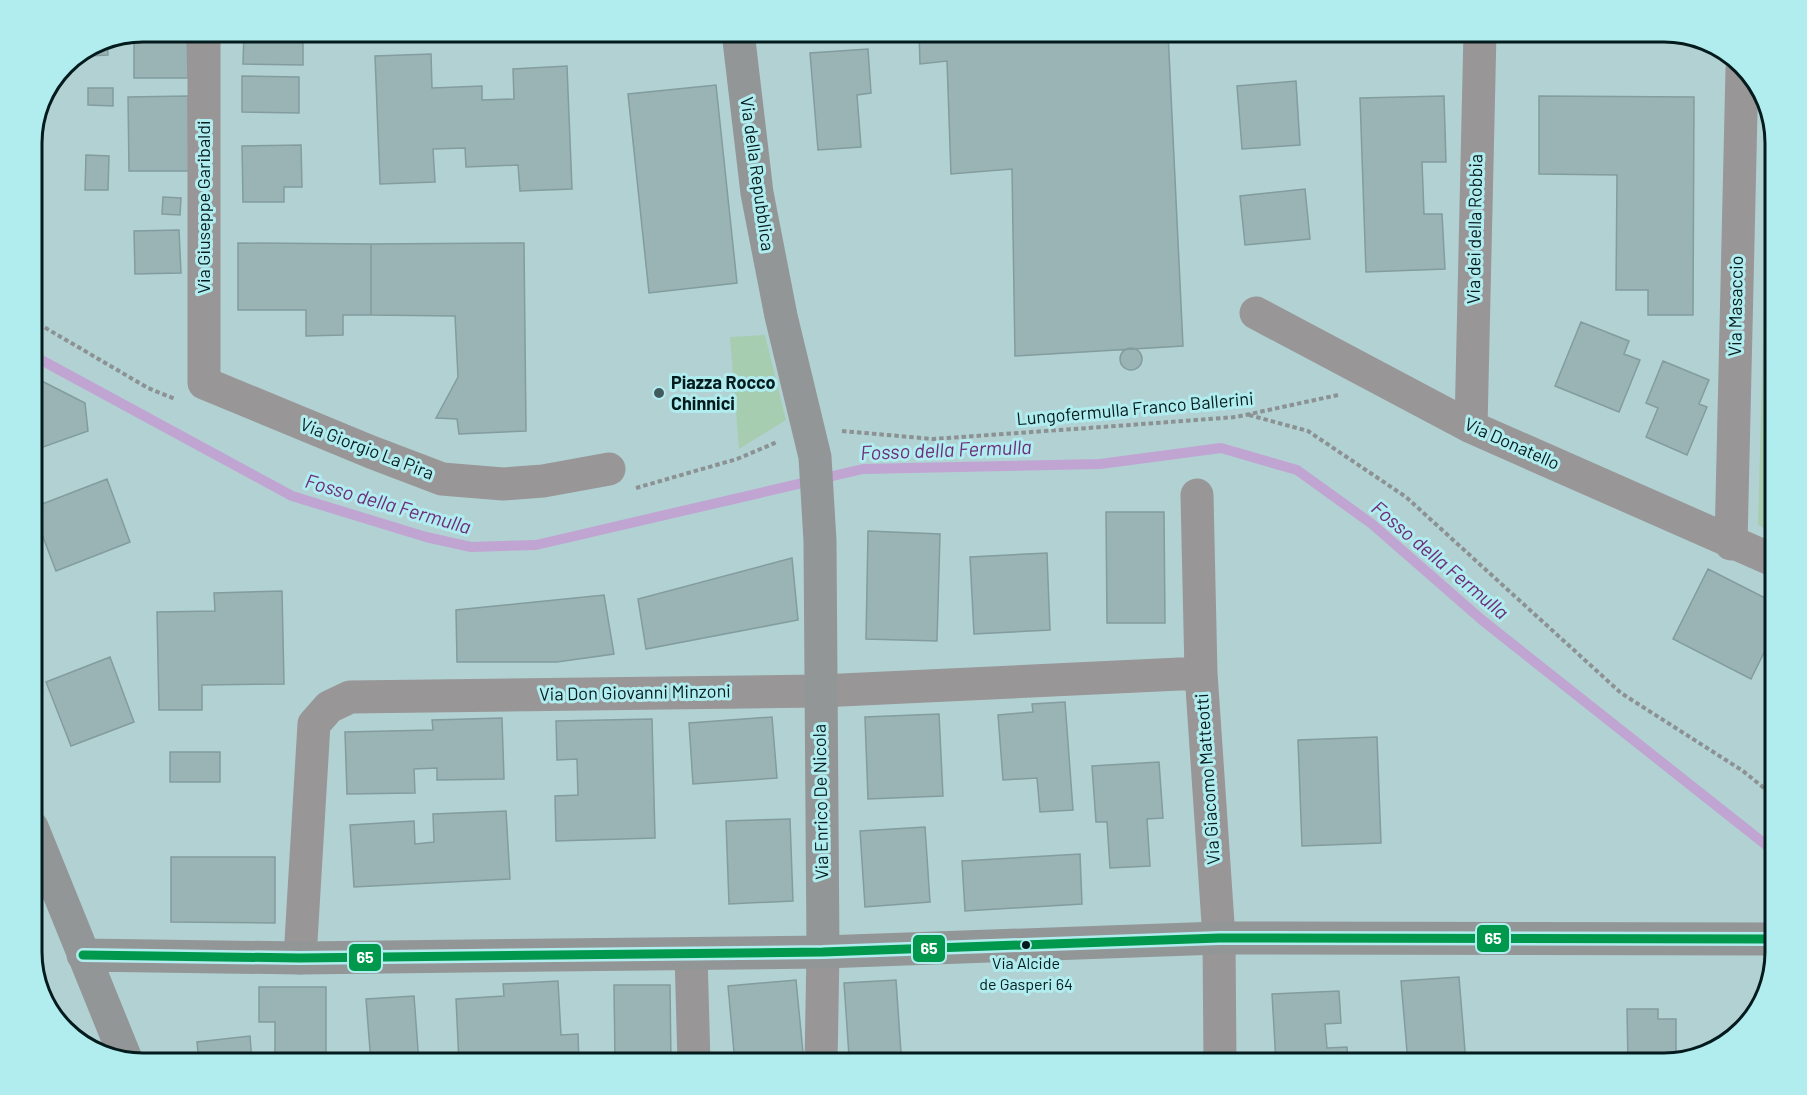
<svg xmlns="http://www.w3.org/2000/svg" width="1807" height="1095" font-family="Barlow,sans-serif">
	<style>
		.green { fill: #a7cdb1 }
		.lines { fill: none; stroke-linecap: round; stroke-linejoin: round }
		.stream { stroke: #c0a4d2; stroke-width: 10 }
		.building { fill: #9ab3b4; stroke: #839c9e; stroke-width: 1.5 }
		.path { stroke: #8c9293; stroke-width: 4; stroke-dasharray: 4.5 3; stroke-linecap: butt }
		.street { stroke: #989697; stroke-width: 33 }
		.secondary { stroke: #939697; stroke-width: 33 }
		.bus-1-casing { stroke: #b1ecef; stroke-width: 14 }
		.bus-1 { stroke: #00984c; stroke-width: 9 }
		.poi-dot { fill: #415b5d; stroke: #b1ecef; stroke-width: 2 }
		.bus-dot { fill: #041b1d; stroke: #b1ecef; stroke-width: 2 }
		.labels { text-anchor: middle; stroke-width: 6; stroke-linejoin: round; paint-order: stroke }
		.bus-label { font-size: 16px; fill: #041b1d; stroke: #b1ecef }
		.street-label { font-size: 18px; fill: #041b1d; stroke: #b1ecef }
		.poi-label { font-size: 18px; font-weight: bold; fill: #041b1d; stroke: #b1ecef; text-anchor: start }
		.water-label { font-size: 20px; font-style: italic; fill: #6e2d7c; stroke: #b1ecef }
		.rim { fill: none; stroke: #041b1d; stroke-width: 3 }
		.line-badge { stroke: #b1ecef; stroke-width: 2 }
		.badge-label { font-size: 16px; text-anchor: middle; font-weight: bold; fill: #fff }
	</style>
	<rect width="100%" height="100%" fill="#b2d1d3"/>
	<path class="green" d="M1769 114 1775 136V534L1758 525Z
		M765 335 786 420 739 449 730 337Z"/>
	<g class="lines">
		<path class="stream" d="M32 355 292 496 426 537 471 547 536 545 863 469 1100 464 1221 448 1297 470 1372 524 1482 620 1775 852"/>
	</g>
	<path class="building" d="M143 32H187L188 78H134V33Z
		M244 32H303V65L243 64Z
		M919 32H1168L1183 346 1015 356 1012 169 951 174 947 61 920 64Z
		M107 39 108 55 88 56 87 49Z
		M868 49 871 93 857 95 861 147 818 150 810 53Z
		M431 54 432 88 482 86V100L514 99 513 69 567 66 572 189 520 191 518 165 466 167 465 148 433 149 435 182 380 184 375 56Z
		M242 76 299 77V113L242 112Z
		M1296 81 1300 145 1242 149 1237 86Z
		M716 85 737 283 649 293 628 94Z
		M88 88H113V106L88 105Z
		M188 96 189 171H129L128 97Z
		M1444 96 1446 162H1422L1424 214H1442L1445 269 1366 272 1360 98Z
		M1539 96 1694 97 1693 315H1648V290H1616L1617 175 1539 174Z
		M301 145 302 187H284V202H243L242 146Z
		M86 155 109 156 108 190H85Z
		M1305 189 1310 239 1245 245 1240 196Z
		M163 197 181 198 180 215 162 214Z
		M179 230 181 273 135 274 134 231Z
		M238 243 371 244V315H343V335L306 336V310H238Z
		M524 243 526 431 459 434 457 419 436 418 458 377 455 316 371 315V244Z
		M1581 322 1629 341 1624 354 1640 360 1619 412 1555 386Z
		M1120 359a11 11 0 1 1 22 0a11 11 0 1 1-22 0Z
		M1663 361 1709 380 1699 404 1707 407 1687 455 1646 437 1658 408 1646 403Z
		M32 376 85 403 88 431 32 451Z
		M107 479 130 542 56 571 32 508Z
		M1106 512H1164L1165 623H1107Z
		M868 531 940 534 937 641 866 639Z
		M1047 553 1050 630 974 634 970 557Z
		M792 558 798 620 646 649 638 599Z
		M1708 569 1775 603V630L1751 679 1673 639Z
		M282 591 284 684 202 685V710H159L157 612 215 611 214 593Z
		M604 595 614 654 557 662H457L456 610Z
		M110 657 134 722 71 746 46 682Z
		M1065 702 1073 810 1040 812 1037 778 1003 780 998 715 1033 712 1032 704Z
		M939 714 943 796 868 799 865 717Z
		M772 717 777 778 693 784 689 723Z
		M502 718 504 779 437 780V768L414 769 415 793 347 794 345 732 433 730 432 720Z
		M652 719 655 838 556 841 555 796 578 795 577 759 557 760 556 721Z
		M1377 737 1381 843 1302 846 1298 740Z
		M170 752H220V782H170Z
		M1159 762 1163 818 1147 819 1150 866 1110 868 1107 822H1096L1092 766Z
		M506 811 510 879 354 887 350 825 414 821 415 844 434 842 433 814Z
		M790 819 793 901 729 904 726 821Z
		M925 827 930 902 865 907 860 831Z
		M1080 854 1082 904 965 911 962 861Z
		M171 857H275V923L171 922Z
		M1459 977 1466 1063H1408L1401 981Z
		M796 980 804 1063H735L728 986Z
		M896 980 901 1053 849 1056 844 983Z
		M558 981 561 1035 578 1034 579 1063H459L456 999 504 996 503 984Z
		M614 985H670L671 1063H615Z
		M259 987H326V1063H275V1022H259Z
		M1339 991 1341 1023 1325 1024 1327 1048 1347 1047 1348 1063H1276L1272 994Z
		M50 996 55 1016 47 1008 44 998Z
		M414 996 419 1063H371L366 999Z
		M1627 1009H1658V1019H1676V1060L1664 1063H1628Z
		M250 1036 252 1063H199L197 1042Z
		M1025 1059 1026 1063H981Z"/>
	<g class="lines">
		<path class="path" d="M32 320 148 388 175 399
			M1249 415 1308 431 1406 497 1621 693 1743 771 1775 797
			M842 431 933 439 1116 426 1236 417 1338 395
			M636 488 737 459 777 442"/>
		<path class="street" d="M204 32V383L371 452 442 479 503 484 543 481 609 469
			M1256 313 1471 427 1775 561
			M1471 427 1480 32
			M1197 495 1201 673 1219 938 1220 1063
			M1731 544 1742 69
			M691 954 694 1063
			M300 958 314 724 329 707 350 697 820 691 1201 673
			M821 1063 823 952"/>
		<path class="secondary" d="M738 32 757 193 781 316 815 457 820 541 823 952
			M32 827 126 1059
			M83 955 300 958 823 952 1219 938 1775 939"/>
		<defs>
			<path id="bus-1" d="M83 955 300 958 823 952 1219 938 1775 939"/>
		</defs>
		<use href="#bus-1" class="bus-1-casing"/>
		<use href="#bus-1" class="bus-1"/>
	</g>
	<circle class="poi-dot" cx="659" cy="393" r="6"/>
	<circle class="bus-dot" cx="1026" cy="945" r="5"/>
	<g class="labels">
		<g class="bus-label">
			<text x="1026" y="969">Via Alcide<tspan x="1026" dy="21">de Gasperi 64</tspan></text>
		</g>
		<g class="street-label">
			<text transform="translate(757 174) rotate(82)" y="6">Via della Repubblica</text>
			<text transform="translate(204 207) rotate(-90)" y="6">Via Giuseppe Garibaldi</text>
			<text transform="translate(1475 229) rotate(-89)" y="6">Via dei della Robbia</text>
			<text transform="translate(1736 306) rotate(-89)" y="6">Via Masaccio</text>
			<text transform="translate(1135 409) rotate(-5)" y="6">Lungofermulla Franco Ballerini</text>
			<text transform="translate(1512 444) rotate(24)" y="6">Via Donatello</text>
			<text transform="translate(367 449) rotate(21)" y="6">Via Giorgio La Pira</text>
			<text transform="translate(635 693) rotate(-1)" y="6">Via Don Giovanni Minzoni</text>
			<text transform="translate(1208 779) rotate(-94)" y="6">Via Giacomo Matteotti</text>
			<text transform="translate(821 802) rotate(-91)" y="6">Via Enrico De Nicola</text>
		</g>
		<g class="poi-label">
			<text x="671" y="389">Piazza Rocco<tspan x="671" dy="21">Chinnici</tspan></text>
		</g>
		<g class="water-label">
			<text transform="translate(946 450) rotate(-2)" y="7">Fosso della Fermulla</text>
			<text transform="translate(388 504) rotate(16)" y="7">Fosso della Fermulla</text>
			<text transform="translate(1440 560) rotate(40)" y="7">Fosso della Fermulla</text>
		</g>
	</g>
	<path d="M0 0H1807V1095H0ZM143 42H1664A101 101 0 0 1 1765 143V952A101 101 0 0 1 1664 1053H143A101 101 0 0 1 42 952V143A101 101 0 0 1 143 42Z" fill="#b1ecef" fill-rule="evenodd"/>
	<path class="rim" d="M143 42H1664A101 101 0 0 1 1765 143V952A101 101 0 0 1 1664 1053H143A101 101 0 0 1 42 952V143A101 101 0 0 1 143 42Z"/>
	<g class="line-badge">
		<rect x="1476" y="924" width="34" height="29" rx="6" fill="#00984c"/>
		<rect x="912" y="934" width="34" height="29" rx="6" fill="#00984c"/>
		<rect x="348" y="943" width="34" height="29" rx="6" fill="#00984c"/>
	</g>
	<g class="badge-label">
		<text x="1493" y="944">65</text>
		<text x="929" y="954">65</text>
		<text x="365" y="963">65</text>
	</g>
</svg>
